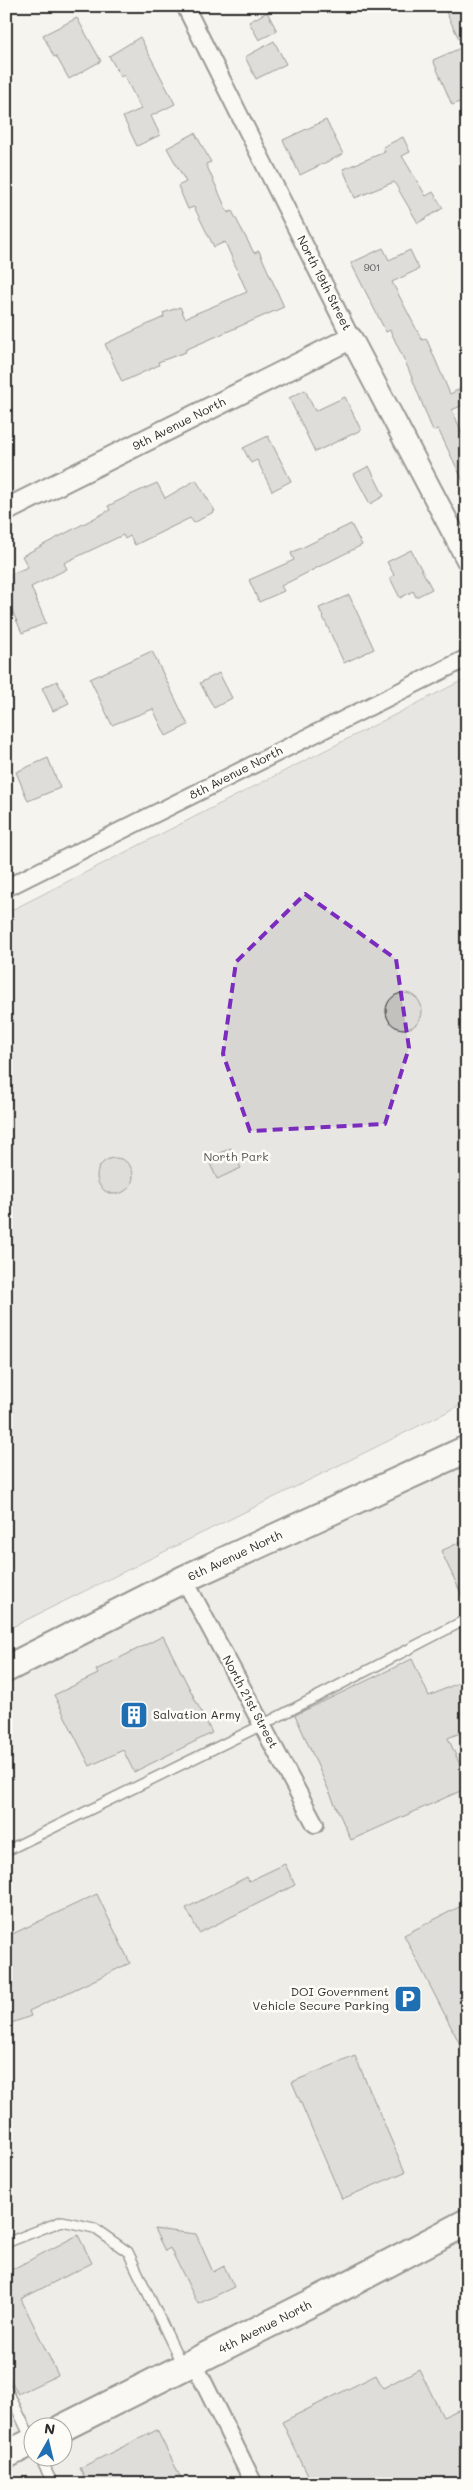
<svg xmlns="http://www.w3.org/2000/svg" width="473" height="2490" font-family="Mali,sans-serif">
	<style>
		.built { fill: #e6e5e0; fill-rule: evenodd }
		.green { fill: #d7d6d2; stroke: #81807e }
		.building { fill: #c2c1be; stroke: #2b2b2b }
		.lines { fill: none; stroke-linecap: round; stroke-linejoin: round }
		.service-casing { stroke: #2b2b2b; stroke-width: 12 }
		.minor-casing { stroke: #2b2b2b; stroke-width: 20 }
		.tertiary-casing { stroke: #2b2b2b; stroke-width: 25 }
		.primary-casing { stroke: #2b2b2b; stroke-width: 30 }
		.service { stroke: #fdfcf7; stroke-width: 9 }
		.minor { stroke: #fdfcf7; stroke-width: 16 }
		.tertiary { stroke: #fdfcf7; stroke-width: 21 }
		.primary { stroke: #fdfcf7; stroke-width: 26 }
		.marked { fill: none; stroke: #7b2cbf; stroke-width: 4; stroke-dasharray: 10 6; stroke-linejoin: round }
		.labels { text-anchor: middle; stroke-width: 5; stroke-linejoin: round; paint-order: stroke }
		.number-label { font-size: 10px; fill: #515050 }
		.street-label { font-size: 12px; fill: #2b2b2b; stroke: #fdfcf7 }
		.park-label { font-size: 12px; fill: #565655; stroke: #fdfcf7 }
		.poi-label { font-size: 12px; fill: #2b2b2b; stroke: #fdfcf7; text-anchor: start }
	</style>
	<rect width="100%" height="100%" fill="#f5f4ef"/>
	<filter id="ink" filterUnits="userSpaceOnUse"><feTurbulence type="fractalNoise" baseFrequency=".02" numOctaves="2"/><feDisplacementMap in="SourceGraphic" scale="10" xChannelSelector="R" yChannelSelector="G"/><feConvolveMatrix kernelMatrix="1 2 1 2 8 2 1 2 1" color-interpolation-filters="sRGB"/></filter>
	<g filter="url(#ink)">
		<path class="built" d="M467 1452V2484H6V1672ZM32 2428H62V2458H32Z"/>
		<path class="green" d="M467 678V1402L6 1630V913Z"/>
		<path class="building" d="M443 6H467V99L452 105 433 60 463 47Z
			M267 12 277 31 259 40 249 22Z
			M77 18 101 61 69 79 56 56 54 57 43 35Z
			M140 37 175 104 151 116 160 135 137 146 123 117 141 109 124 75 121 77 109 56Z
			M274 41 286 64 256 79 245 57Z
			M326 120 343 154 300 175 283 140Z
			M195 133 211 162 206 164 228 213 232 211 254 253 259 251 284 307 185 350 186 352 158 362 159 365 122 382 105 344 164 317 163 313 180 307 185 318 247 292 225 242 214 247 194 207 188 209 178 186 186 182 167 148Z
			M403 137 410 152 402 156 426 196 433 192 443 208 418 223 394 182 355 198 343 169 385 152 383 147Z
			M383 248 389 260 410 250 419 269 392 282 422 340 426 338 450 394 460 389 467 403 452 410 467 444V489L438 429 433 431 408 368 390 330 386 332 351 263Z
			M305 390 315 411 345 397 361 430 315 452 289 398Z
			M268 436 291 481 272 491 257 460 251 463 243 448Z
			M369 466 384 496 370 504 354 474Z
			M196 480 215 511 194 523 190 518 135 545 130 536 125 539 123 535 64 563 67 569 31 587 46 623 22 633 11 608 6 610V576L28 567 22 556 110 510 108 506 128 496 157 483 165 498Z
			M351 524 362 545 281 586 284 591 259 602 249 580 294 560 291 553Z
			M411 550 432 589 416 597 413 591 400 598 390 578 394 575 387 562Z
			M349 595 374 649 344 663 319 608Z
			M152 651 188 725 166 736 153 709 112 725 90 679Z
			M219 673 232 698 214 708 200 683Z
			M57 681 69 703 53 711 42 688Z
			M48 758 60 788 28 801 16 772Z
			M386 1011a18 18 0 1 1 36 0a18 18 0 1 1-36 0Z
			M231 1148 241 1168 217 1179 208 1159Z
			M97 1176a18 18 0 1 1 36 0a18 18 0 1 1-36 0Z
			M467 1539V1606L441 1551Z
			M163 1636 212 1733 134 1772 123 1750 90 1766 54 1695 98 1674 96 1670Z
			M412 1659 429 1696 467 1679V1730L448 1738 467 1780V1788L351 1840 295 1715Z
			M285 1864 295 1885 199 1933 186 1908 247 1877 249 1881Z
			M97 1894 130 1963 29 2011 31 2016 6 2025V1937Z
			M467 1903V2058L404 1935Z
			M355 2056 405 2172 342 2199 292 2082Z
			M154 2229 196 2234 213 2272 224 2266 234 2287 198 2304 170 2248 165 2251Z
			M78 2235 92 2263 21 2299 58 2375 18 2394 6 2371V2269L7 2272Z
			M419 2369 443 2417 460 2409 467 2422V2484H312L282 2422 376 2375 383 2388Z
			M157 2430 184 2484H88L80 2468Z"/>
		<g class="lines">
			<defs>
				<path id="service" d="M6 1851 262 1725 467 1619
					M6 2243 62 2221 94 2228 128 2252 182 2365
					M6 2387 32 2441
					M40 2458 53 2484"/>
				<path id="minor" d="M185 6 351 338
					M6 888 467 658
					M184 1579 315 1824
					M194 2363 254 2484"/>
				<path id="tertiary" d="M6 510 351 338 467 559"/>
				<path id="primary" d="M6 1669 184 1579 467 1449
					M62 2428 353 2282 467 2222
					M6 2455 32 2442"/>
			</defs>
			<use href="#service" class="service-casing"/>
			<use href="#minor" class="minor-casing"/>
			<use href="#tertiary" class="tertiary-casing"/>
			<use href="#primary" class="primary-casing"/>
			<use href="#service" class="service"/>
			<use href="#minor" class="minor"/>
			<use href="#tertiary" class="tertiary"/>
			<use href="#primary" class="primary"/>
		</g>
	</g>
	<path d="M0 0H473V2490H0ZM305 894 396 959 409 1048 385 1124 250 1131 223 1054 236 962Z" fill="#f5f4ef" fill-opacity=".55" fill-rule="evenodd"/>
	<path class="marked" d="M305 894 396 959 409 1048 385 1124 250 1131 223 1054 236 962Z"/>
	<defs>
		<symbol id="building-square" viewBox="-11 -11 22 22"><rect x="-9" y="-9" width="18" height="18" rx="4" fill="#1f6fb2" stroke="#fdfcf7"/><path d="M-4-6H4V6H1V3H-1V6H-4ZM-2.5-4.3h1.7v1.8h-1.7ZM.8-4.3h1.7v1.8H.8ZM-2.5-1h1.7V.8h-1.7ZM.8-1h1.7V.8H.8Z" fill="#fff"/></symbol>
		<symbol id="parking-square" viewBox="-11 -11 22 22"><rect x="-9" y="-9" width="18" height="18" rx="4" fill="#1f6fb2" stroke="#fdfcf7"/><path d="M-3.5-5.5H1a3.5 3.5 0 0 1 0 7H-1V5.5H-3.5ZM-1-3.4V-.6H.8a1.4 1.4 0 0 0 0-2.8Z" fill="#fff"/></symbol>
	</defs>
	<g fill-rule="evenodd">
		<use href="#building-square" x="118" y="1699" width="32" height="32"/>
		<use href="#parking-square" x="392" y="1983" width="32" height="32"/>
	</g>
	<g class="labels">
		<g class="number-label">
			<text x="372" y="271">901</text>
		</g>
		<g class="street-label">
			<text transform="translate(324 283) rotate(63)" y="4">North 19th Street</text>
			<text transform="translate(179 424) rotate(-27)" y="4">9th Avenue North</text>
			<text transform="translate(236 773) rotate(-27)" y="4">8th Avenue North</text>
			<text transform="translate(235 1556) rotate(-25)" y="4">6th Avenue North</text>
			<text transform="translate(250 1702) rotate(62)" y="4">North 21st Street</text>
			<text transform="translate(265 2327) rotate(-27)" y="4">4th Avenue North</text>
		</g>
		<g class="park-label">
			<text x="236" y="1161">North Park</text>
		</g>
		<g class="poi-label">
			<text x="153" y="1719">Salvation Army</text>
			<text x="389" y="1996" text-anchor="end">DOI Government<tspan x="389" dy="14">Vehicle Secure Parking</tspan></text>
		</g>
	</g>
	<rect width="473" height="2490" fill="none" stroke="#fdfcf7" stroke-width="25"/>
	<rect x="12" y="12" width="448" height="2465" fill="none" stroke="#2b2b2b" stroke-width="2" filter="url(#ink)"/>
	<g transform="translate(48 2442) rotate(8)"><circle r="24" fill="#fdfcf7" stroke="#a9a8a5"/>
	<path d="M0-4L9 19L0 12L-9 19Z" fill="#1f6fb2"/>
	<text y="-8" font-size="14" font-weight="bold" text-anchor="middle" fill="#2b2b2b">N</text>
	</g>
</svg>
